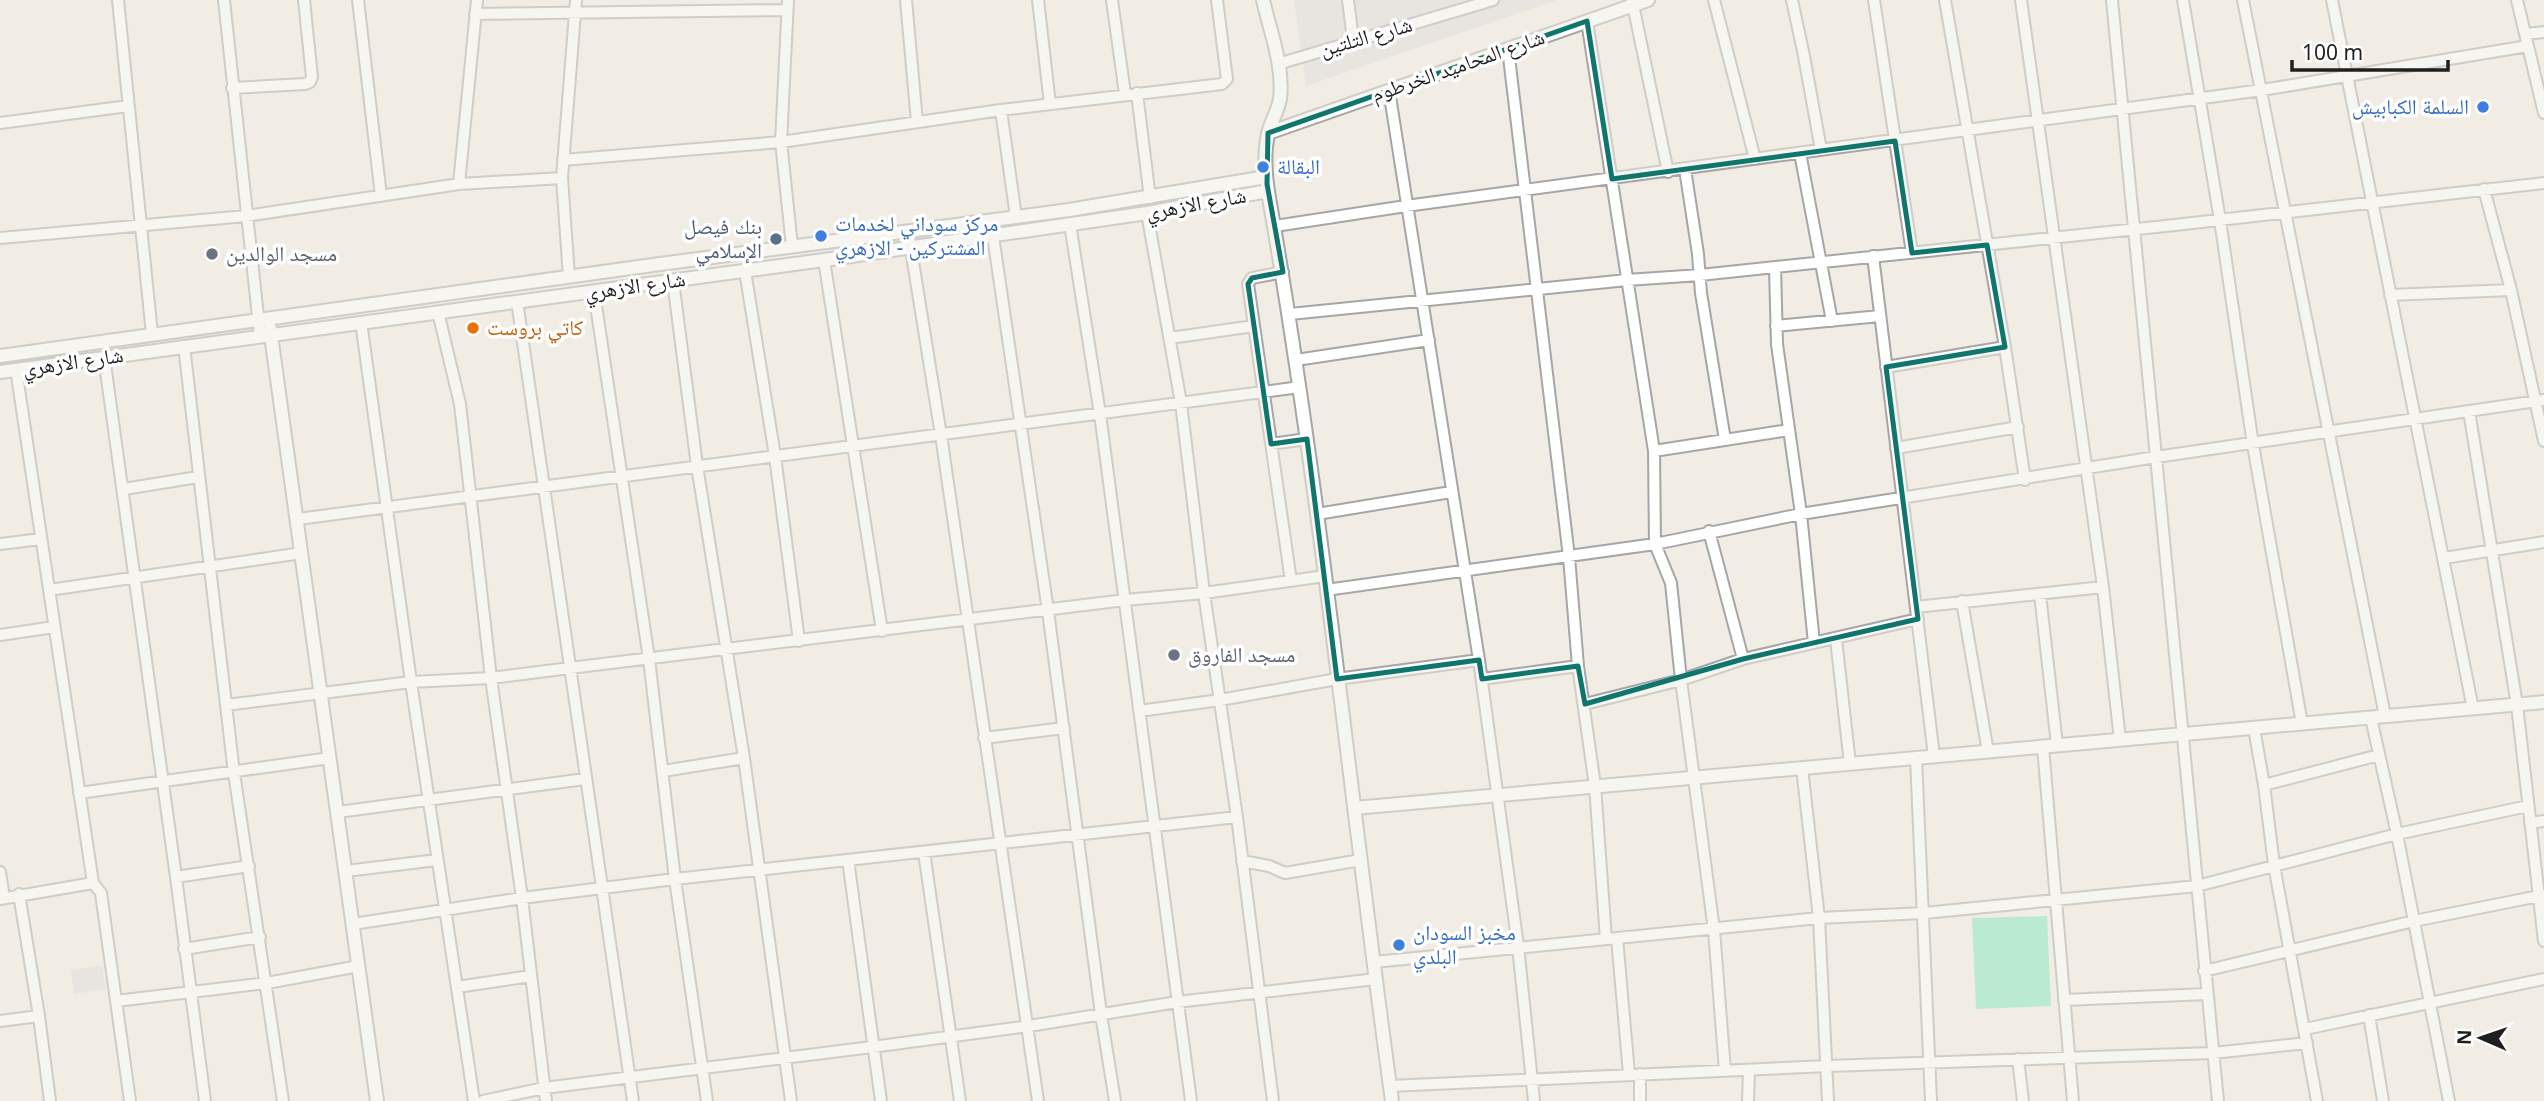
<svg xmlns="http://www.w3.org/2000/svg" width="2544" height="1101" font-family="'Noto Sans','Noto Naskh Arabic',sans-serif">
	<style>
		.residential { fill: #dddcdc }
		.pitch { fill: #7be7bc }
		.lines { fill: none; stroke-linecap: round; stroke-linejoin: round }
		.minor-casing { stroke: #a6a6a6; stroke-width: 14 }
		.tertiary-casing { stroke: #a6a6a6; stroke-width: 16 }
		.minor { stroke: #fff; stroke-width: 10 }
		.tertiary { stroke: #fff; stroke-width: 12 }
		.marked { fill: none; stroke: #0f766e; stroke-width: 5; stroke-linejoin: round }
		.shop-dot { fill: #3f7fe0; stroke: #fff; stroke-width: 2.5 }
		.service-dot { fill: #5c6f8a; stroke: #fff; stroke-width: 2.5 }
		.worship-dot { fill: #6b7280; stroke: #fff; stroke-width: 2.5 }
		.food-dot { fill: #e8710a; stroke: #fff; stroke-width: 2.5 }
		.labels { text-anchor: middle; stroke-width: 7; stroke-linejoin: round; paint-order: stroke }
		.street-label { font-size: 21px; fill: #1f1f1f; stroke: #fff }
		.shop-label { font-size: 21px; fill: #366cbe; stroke: #fff; text-anchor: start }
		.service-label { font-size: 21px; fill: #4e5e75; stroke: #fff; text-anchor: end }
		.worship-label { font-size: 21px; fill: #5b616d; stroke: #fff; text-anchor: start }
		.food-label { font-size: 21px; fill: #c56008; stroke: #fff; text-anchor: start }
	</style>
	<rect width="100%" height="100%" fill="#f1ece4"/>
	<path class="residential" d="M1294 0H1557L1306 86Z
		M102 966 106 989 74 994 71 970Z"/>
	<path class="pitch" d="M2047 916 2051 1006 1976 1009 1972 918Z"/>
	<g class="lines">
		<defs>
			<path id="minor" d="M118 0 152 334
				M224 0 260 335
				M358 0 381 196
				M788 0 781 142 792 246
				M906 0 917 122
				M1038 0 1050 104
				M1112 0 1125 94
				M1348 0 1353 40
				M1632 0 1668 172
				M1714 0 1755 159
				M1792 0 1804 56 1821 150
				M1874 0 1912 253
				M1945 0 2005 347 2025 480
				M2021 0 2103 587 2120 740
				M2112 0 2218 1101
				M2183 0 2220 220 2253 445 2302 724
				M2243 0 2385 716
				M2332 0 2473 709
				M2517 0 2544 113
				M475 14 787 10
				M1587 21 1654 451 1655 544 1671 583 1681 680 1714 930 1725 1071
				M2525 34 2544 32
				M1508 49 1569 557 1578 666 1595 786 1606 939
				M1278 64 1493 0
				M232 88 305 84 310 82 312 77 304 0
				M1389 90 1479 660 1518 946 1534 1101
				M1137 93 1150 198
				M1001 110 1016 217
				M0 123 128 106
				M1800 153 1832 321
				M563 160 781 142 1001 110 1222 84 1227 79 1217 0
				M1685 169 1698 254 1701 293 1725 440
				M459 184 477 0
				M2484 189 2511 290 2544 441
				M1147 213 1181 403 1204 593 1237 817 1273 1101
				M1070 224 1100 414 1191 1101
				M1275 226 1406 206 2262 90 2528 46
				M908 231 941 435 1038 1101
				M993 236 1048 611 1101 1014 1115 1101
				M0 238 246 216 459 184 562 178
				M1873 256 1934 756
				M824 260 882 631
				M1775 267 1777 344 1801 514 1814 643
				M745 271 775 456 799 641
				M1283 272 1252 278 1248 284 1291 581
				M569 277 562 178 576 0
				M673 281 697 466 744 758 791 1101
				M594 292 649 659 675 879 707 1101
				M2390 295 2511 290
				M517 301 633 1101
				M438 312 460 404 491 678 522 898 546 1101
				M1290 314 1627 280 1700 275 2175 225 2544 183
				M361 322 411 682 474 1101
				M1776 326 1880 316
				M1170 338 1254 326
				M184 346 234 773 283 1101
				M104 357 176 877 205 1101
				M1296 360 1429 340
				M1886 367 2005 347
				M16 369 93 883 101 893 130 1101
				M2469 411 2517 705 2544 941
				M1271 444 1307 439
				M1896 448 2018 427
				M1654 451 1789 430
				M124 489 198 477
				M1317 514 1451 492
				M298 519 1300 387
				M1709 531 1743 659
				M0 544 41 539
				M2444 558 2544 542
				M49 590 302 553
				M1326 590 1655 544 1801 514 2156 457 2544 400
				M2040 594 2057 745
				M1962 601 1988 752
				M1916 607 2103 587
				M0 635 54 627
				M1836 639 1850 764
				M1482 679 1578 666
				M1585 704 1681 680 1743 659 1918 619
				M226 705 411 682 491 678 570 668 1125 600 1204 593 1325 576
				M1139 711 1220 700 1337 679 1479 660
				M2371 718 2397 834 2449 1101
				M2254 728 2264 785 2274 865 2317 1101
				M984 738 1064 728
				M2043 747 2073 1101
				M1916 758 1931 1101
				M1802 768 1819 918 1828 1101
				M663 771 744 758
				M2264 785 2379 755
				M79 793 330 758
				M338 812 585 779
				M2530 823 2544 821
				M924 852 960 1101
				M848 860 881 1101
				M1242 861 1269 866 1285 873 1361 860
				M346 871 437 860
				M0 872 4 898
				M176 877 249 866
				M19 894 39 1016 50 1101
				M0 899 93 883
				M353 924 522 898 675 879 1237 817
				M1617 938 1629 1074
				M184 949 260 937
				M1374 962 1819 918 1924 913 2197 886 2397 834 2528 806
				M2204 971 2414 921 2544 895
				M457 987 531 976
				M2064 1000 2207 994
				M116 1001 267 983 359 966
				M2369 1015 2383 1101
				M0 1021 39 1016
				M2305 1029 2544 979
				M2018 1059 2023 1101
				M1640 1074V1101
				M1390 1086 1828 1066 2213 1053 2307 1043
				M483 1101 544 1088 872 1047 1029 1026 1177 1002 1376 979
				M1748 1101 1749 1070"/>
			<path id="tertiary" d="M1263 0C1270 31 1284 66 1280 99 1278 110 1272 120 1269 130 1264 149 1265 173 1268 192 1321 493 1350 798 1392 1101
				M1268 133 1648 0
				M270 328 377 1101
				M0 356 660 264 1069 210 1266 177
				M0 372 824 260 1147 213 1268 191
				M1354 808 2544 702"/>
		</defs>
		<use href="#minor" class="minor-casing"/>
		<use href="#tertiary" class="tertiary-casing"/>
		<use href="#minor" class="minor"/>
		<use href="#tertiary" class="tertiary"/>
	</g>
	<path d="M0 0H2544V1101H0ZM1587 21 1612 179 1895 141 1912 253 1987 245 2005 347 1886 367 1918 619 1743 659 1585 704 1578 666 1482 679 1479 660 1337 679 1307 439 1271 444 1248 284 1252 278 1283 272 1267 184 1268 133Z" fill="#f1ece4" fill-opacity=".55" fill-rule="evenodd"/>
	<path class="marked" d="M1587 21 1612 179 1895 141 1912 253 1987 245 2005 347 1886 367 1918 619 1743 659 1585 704 1578 666 1482 679 1479 660 1337 679 1307 439 1271 444 1248 284 1252 278 1283 272 1267 184 1268 133Z"/>
	<g class="shop-dot">
		<circle cx="2483" cy="107" r="7"/>
		<circle cx="1263" cy="167" r="7"/>
		<circle cx="821" cy="236" r="7"/>
		<circle cx="1399" cy="945" r="7"/>
	</g>
	<circle class="service-dot" cx="776" cy="239" r="7"/>
	<g class="worship-dot">
		<circle cx="212" cy="254" r="7"/>
		<circle cx="1174" cy="655" r="7"/>
	</g>
	<circle class="food-dot" cx="473" cy="328" r="7"/>
	<g class="labels">
		<g class="street-label">
			<text transform="translate(1366 37) rotate(-16)" y="7">شارع التلتين</text>
			<text transform="translate(1458 66) rotate(-19)" y="7">شارع المحاميد الخرطوم</text>
			<text transform="translate(1196 204) rotate(-10)" y="7">شارع الازهري</text>
			<text transform="translate(635 286) rotate(-8)" y="7">شارع الازهري</text>
			<text transform="translate(73 362) rotate(-8)" y="7">شارع الازهري</text>
		</g>
		<g class="shop-label">
			<text x="2469" y="114" text-anchor="end">السلمة الكبابيش</text>
			<text x="1277" y="174">البقالة</text>
			<text x="835" y="231">مركز سوداني لخدمات<tspan x="835" dy="24">المشتركين - الازهري</tspan></text>
			<text x="1413" y="940">مخبز السودان<tspan x="1413" dy="24">البلدي</tspan></text>
		</g>
		<g class="service-label">
			<text x="762" y="234">بنك فيصل<tspan x="762" dy="24">الإسلامي</tspan></text>
		</g>
		<g class="worship-label">
			<text x="226" y="261">مسجد الوالدين</text>
			<text x="1188" y="662">مسجد الفاروق</text>
		</g>
		<g class="food-label">
			<text x="487" y="335">كاتي بروست</text>
		</g>
	</g>
	<g transform="translate(2481 1038) rotate(272)" stroke="#ffffff" stroke-width="5" paint-order="stroke">
	<path d="M0-5L12 26L0 18L-12 26Z" fill="#1f1f1f"/>
	<text y="-10" font-size="19" font-weight="bold" text-anchor="middle" fill="#1f1f1f">N</text>
	</g>
	<path d="M2292 60v10h156v-10" fill="none" stroke="#1f1f1f" stroke-width="3.5"/>
	<text x="2302" y="60" font-size="21" fill="#1f1f1f" stroke="#ffffff" stroke-width="5" paint-order="stroke">100 m</text>
</svg>
